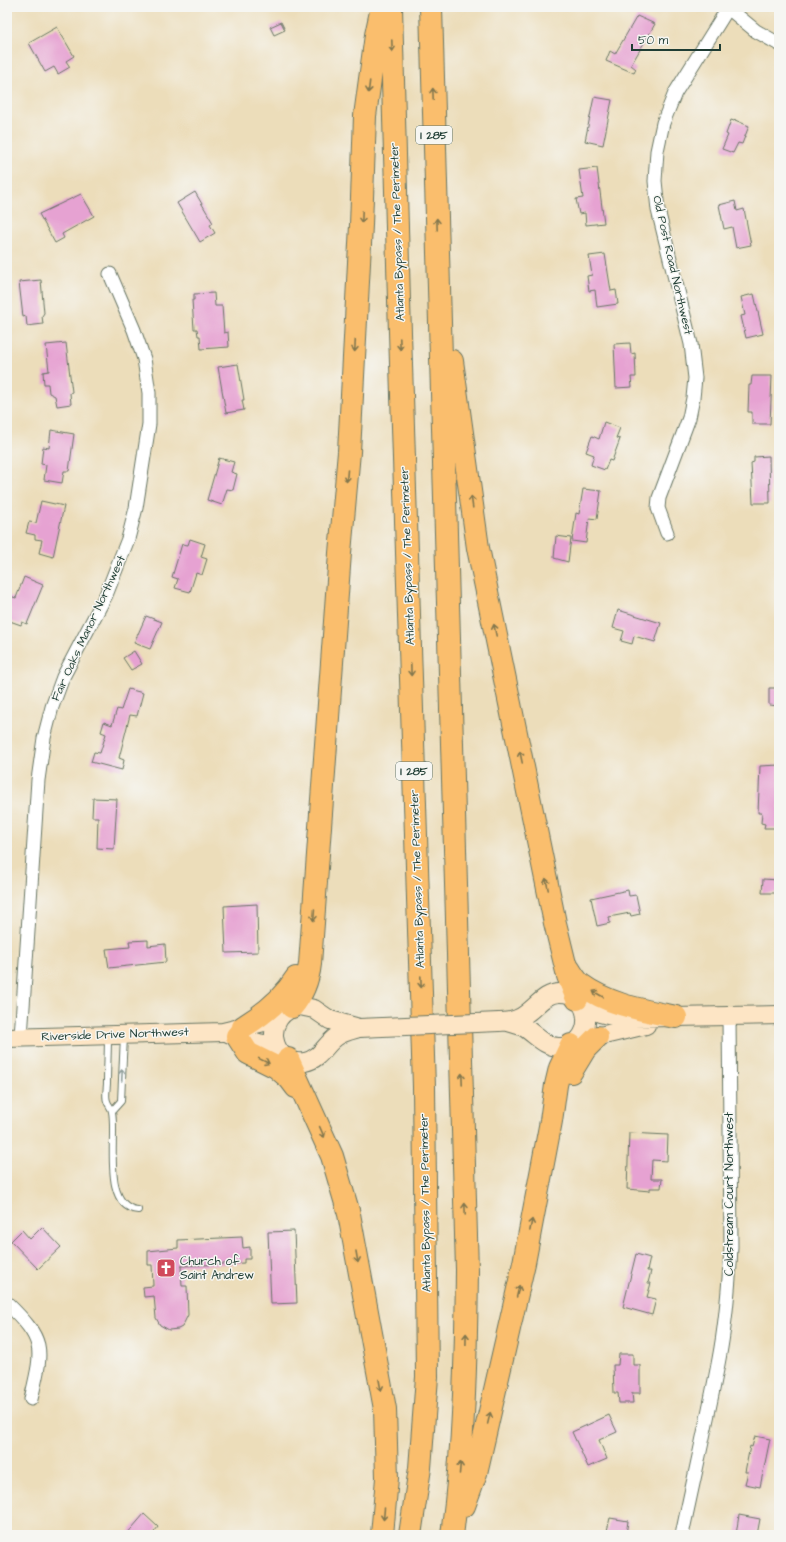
<svg xmlns="http://www.w3.org/2000/svg" width="786" height="1542" font-family="'Architects Daughter',sans-serif">
	<style>
		.building { fill: #e6a2d2 }
		.lines { fill: none; stroke-linecap: round; stroke-linejoin: round }
		.lane-casing { stroke: #677563; stroke-width: 8 }
		.street-casing { stroke: #677563; stroke-width: 15 }
		.secondary-casing { stroke: #677563; stroke-width: 20 }
		.highway-casing { stroke: #677563; stroke-width: 24 }
		.lane { stroke: #fff; stroke-width: 6 }
		.street { stroke: #fff; stroke-width: 13 }
		.secondary { stroke: #fde5c5; stroke-width: 18 }
		.highway { stroke: #fabe6d; stroke-width: 22 }
		.secondary-bridge-casing { stroke: #677563; stroke-width: 20; stroke-linecap: butt }
		.secondary-bridge { stroke: #fde5c5; stroke-width: 18 }
		.oneway { stroke: #82774e }
		.oneway2 { stroke: #8f9e9a }
		.labels { text-anchor: middle; stroke-width: 3; stroke-linejoin: round; paint-order: stroke }
		.shield { fill: #f6f6f2; stroke: #60746d; stroke-width: 1 }
		.shield-label { font-size: 11px; font-weight: bold; fill: #1f3d34 }
		.street-label { font-size: 12px; fill: #1f3d34; stroke: #f6f6f2 }
		.poi-label { font-size: 12px; fill: #1f3d34; stroke: #f6f6f2; text-anchor: start }
	</style>
	<rect width="100%" height="100%" fill="#f6f6f2"/>
	<filter id="ink" filterUnits="userSpaceOnUse"><feTurbulence type="fractalNoise" baseFrequency=".025" numOctaves="2"/><feDisplacementMap in="SourceGraphic" scale="8" xChannelSelector="R" yChannelSelector="G"/><feConvolveMatrix kernelMatrix="1 2 1 2 8 2 1 2 1" color-interpolation-filters="sRGB"/></filter>
	<filter id="wash" filterUnits="userSpaceOnUse"><feTurbulence type="fractalNoise" baseFrequency=".012" numOctaves="4" result="noise"/><feDisplacementMap in="SourceGraphic" scale="16" xChannelSelector="R" yChannelSelector="G"/><feGaussianBlur stdDeviation="0.9" result="paint"/><feColorMatrix in="noise" values="0 0 0 0 0 0 0 0 0 0 0 0 0 0 0 0 0 1.4 0 .05"/><feComposite in="paint" operator="in"/></filter>
	<g filter="url(#wash)">
		<rect width="100%" height="100%" fill="#ecddba"/>
		<g id="blocks">
			<path class="building" d="M637 16 655 24 631 65 636 69 634 73 606 61 610 51 615 54Z
				M281 22 285 30 274 35 270 27Z
				M57 27 74 56 66 61 70 67 58 74 54 67 45 72 29 43Z
				M594 97 612 100 603 145 585 141Z
				M731 120 734 121 735 120 749 126 742 144 738 143 733 153 722 149 728 135 726 134Z
				M597 168 604 223 586 225 585 213 579 214 576 199 583 198 579 170Z
				M195 192 213 223 210 225 215 233 200 242 177 203Z
				M81 194 94 216 62 234 64 238 55 243 39 214Z
				M735 201 737 211 744 209 751 245 736 248 732 227 724 229 719 205Z
				M605 254 611 291 616 290 618 304 597 307 595 290 589 291 587 276 592 275 589 256Z
				M41 280 44 313 42 316 43 324 27 326 26 316 23 317 19 282Z
				M214 293 215 306H222L224 333 228 332 229 347 201 349 200 336H198L197 329H194L192 300H194V294Z
				M754 294 763 334 746 338 741 316 745 315 741 297Z
				M66 343 72 392 70 393 71 404 57 406 55 396 49 393 48 384H44L43 372 49 371 46 345Z
				M630 343 631 354 635 353 636 377H631L632 387 616 388 614 344Z
				M238 364 244 400H242L244 410 226 413 218 367Z
				M752 376H772L770 424H752V412H748L749 385H751Z
				M604 422 620 428 616 438 620 439 612 461 609 460 605 470 591 465 594 455 586 452 592 436 599 439Z
				M51 430 74 434 69 471H64L62 483 44 480 46 465 41 464 43 447 49 448Z
				M769 456 770 503H753L751 463 754 462V457Z
				M219 458 234 462 231 472 237 474 233 490 227 489 222 505 207 500Z
				M583 489 601 491 597 519 589 518 586 543 572 541 576 513 579 514Z
				M41 501 64 506 53 557 39 553 42 540 35 539V535L26 533 29 522 36 523Z
				M556 536 571 538 568 562 554 558Z
				M190 539 205 544 201 557 207 559 202 575 196 573 190 592 175 588 178 579 172 577 182 544 188 545Z
				M24 577 43 585 27 624 22 622 21 625 7 620 11 609 7 607V595L16 598Z
				M618 610 661 623 655 642 634 636 632 644 621 641 624 631 613 628Z
				M146 616 162 622 150 649 134 643Z
				M134 651 142 664 131 670 123 658Z
				M769 688H779V706L769 705Z
				M128 689 143 693 137 716 130 715 119 758 124 760 122 770 91 762 94 752 100 753 106 734 101 732 104 722 112 725 117 709 121 710Z
				M779 765V828H764L765 824 761 823 762 813H758L760 766Z
				M93 798 117 799 114 849 97 848 98 817H92Z
				M763 879 779 880V893H762Z
				M628 890 629 896 636 895 640 914 631 916 630 913 609 917 610 923 597 926 591 898Z
				M257 904 258 952 226 953 224 906Z
				M148 940V946L165 944 166 962 109 968 106 949 130 947 129 941Z
				M629 1133 668 1135 667 1161 652 1160 651 1179H662L661 1188H650V1191L627 1189Z
				M42 1227 61 1247 38 1269 11 1241 22 1230 30 1239Z
				M294 1231 297 1303 271 1304 268 1232Z
				M242 1237 243 1248 250 1247V1259H244V1263L181 1266 182 1286H187L188 1315 182 1327 178 1329 169 1330 160 1325 156 1318 154 1296 144 1297 143 1287 153 1286 152 1265H148V1251L178 1248V1240Z
				M636 1254 650 1258 647 1271H651L648 1283H651L647 1297 656 1299 652 1315 623 1307Z
				M619 1354H633V1365H640V1393H632L633 1403H619L618 1393H614L613 1365H618Z
				M609 1415 617 1432 599 1440 607 1459 588 1467 572 1432Z
				M755 1436 770 1439 760 1487 745 1484 748 1472H745L750 1446 752 1447Z
				M144 1514 158 1527 152 1535H126Z
				M739 1515 760 1519 757 1535H736Z
				M610 1518 628 1521 626 1535H606Z"/>
		</g>
	</g>
	<g filter="url(#ink)">
		<use href="#blocks" fill-opacity="0" stroke="#677563" stroke-width="1"/>
		<g class="lines">
			<defs>
				<path id="lane" d="M108 1037C108 1052 107 1068 107 1083 107 1088 105 1096 107 1101 108 1105 112 1108 112 1112 117 1136 101 1207 138 1210
					M112 1111 121 1101 124 1036"/>
				<path id="street" d="M727 7 756 31 779 44
					M667 533 658 508 659 498 689 418 693 398 695 378 691 344 658 210 655 181 657 151 663 123 675 93 728 8
					M21 1037 38 780 44 738 52 707 63 677 106 595 128 539 136 508 149 424V393L144 359 134 330 110 274
					M7 1303C46 1341 43 1348 31 1399
					M682 1535C694 1477 708 1418 719 1359 726 1322 729 1285 731 1247L729 1016"/>
				<path id="secondary" d="M300 1006 314 1009 330 1020 359 1028C352 1030 342 1032 336 1037 325 1045 320 1059 305 1062 271 1067 259 1014 300 1006Z
					M583 1006 600 1013 620 1018 779 1015
					M499 1022C509 1022 519 1020 527 1013 538 1005 545 993 560 993 595 993 595 1048 559 1047 545 1047 536 1035 525 1028 520 1025 514 1024 508 1022
					M230 1034 259 1043 276 1046
					M7 1038 223 1032 268 1021 278 1017
					M583 1040 646 1025"/>
				<path id="highway" d="M391 7 399 301 424 1087 427 1377 420 1468 410 1535
					M431 7 467 1270C466 1359 464 1447 452 1535
					M452 361 478 548 555 923 568 976 577 999
					M569 969C572 974 576 980 580 984 609 1005 641 1010 676 1017
					M292 1007C303 994 308 981 310 964L340 553 349 452 361 225 365 116 376 35 382 7
					M243 1027C264 1014 283 999 296 978
					M237 1036 248 1053 276 1067 290 1079 296 1087
					M288 1059 332 1156 349 1214 385 1409 387 1478 382 1535
					M571 1072 585 1049 597 1037
					M464 1506 476 1473 524 1263 551 1121 556 1085 560 1068 571 1045"/>
			</defs>
			<use href="#lane" class="lane-casing"/>
			<use href="#street" class="street-casing"/>
			<use href="#secondary" class="secondary-casing"/>
			<use href="#highway" class="highway-casing"/>
			<use href="#lane" class="lane"/>
			<use href="#street" class="street"/>
			<use href="#secondary" class="secondary"/>
			<use href="#highway" class="highway"/>
			<defs>
				<path id="secondary-bridge" d="M359 1028 499 1022"/>
			</defs>
			<use href="#secondary-bridge" class="secondary-bridge-casing"/>
			<use href="#secondary-bridge" class="secondary-bridge"/>
		</g>
		<defs><path id="oneway-shaft" d="M-6 0H5M1.5-3L5.5 0L1.5 3" fill="none" stroke-width="1.6" stroke-linecap="round" stroke-linejoin="round"/></defs>
		<g class="oneway">
			<use href="#oneway-shaft" transform="translate(392 46) rotate(88)"/>
			<use href="#oneway-shaft" transform="translate(369 87) rotate(97)"/>
			<use href="#oneway-shaft" transform="translate(433 94) rotate(-92)"/>
			<use href="#oneway-shaft" transform="translate(362 217) rotate(92)"/>
			<use href="#oneway-shaft" transform="translate(437 224) rotate(-92)"/>
			<use href="#oneway-shaft" transform="translate(400 344) rotate(88)"/>
			<use href="#oneway-shaft" transform="translate(355 346) rotate(93)"/>
			<use href="#oneway-shaft" transform="translate(347 476) rotate(95)"/>
			<use href="#oneway-shaft" transform="translate(472 502) rotate(-98)"/>
			<use href="#oneway-shaft" transform="translate(495 630) rotate(-102)"/>
			<use href="#oneway-shaft" transform="translate(411 670) rotate(88)"/>
			<use href="#oneway-shaft" transform="translate(521 757) rotate(-102)"/>
			<use href="#oneway-shaft" transform="translate(547 884) rotate(-102)"/>
			<use href="#oneway-shaft" transform="translate(314 915) rotate(94)"/>
			<use href="#oneway-shaft" transform="translate(421 982) rotate(88)"/>
			<use href="#oneway-shaft" transform="translate(598 994) rotate(-150)"/>
			<use href="#oneway-shaft" transform="translate(264 1061) rotate(26)"/>
			<use href="#oneway-shaft" transform="translate(462 1079) rotate(-92)"/>
			<use href="#oneway-shaft" transform="translate(322 1132) rotate(66)"/>
			<use href="#oneway-shaft" transform="translate(465 1209) rotate(-92)"/>
			<use href="#oneway-shaft" transform="translate(531 1225) rotate(-79)"/>
			<use href="#oneway-shaft" transform="translate(357 1257) rotate(80)"/>
			<use href="#oneway-shaft" transform="translate(518 1291) rotate(-77)"/>
			<use href="#oneway-shaft" transform="translate(466 1339) rotate(-89)"/>
			<use href="#oneway-shaft" transform="translate(380 1385) rotate(79)"/>
			<use href="#oneway-shaft" transform="translate(489 1418) rotate(-77)"/>
			<use href="#oneway-shaft" transform="translate(460 1468) rotate(-85)"/>
			<use href="#oneway-shaft" transform="translate(384 1514) rotate(95)"/>
		</g>
		<use class="oneway2" href="#oneway-shaft" transform="translate(122 1075) rotate(-87)"/>
	</g>
	<defs>
		<symbol id="church-square" viewBox="-11 -11 22 22"><rect x="-9" y="-9" width="18" height="18" rx="4" fill="#d1495b" stroke="#f6f6f2"/><path d="M-1.2-6h2.4v3.5h3.3v2.4h-3.3V6h-2.4V-.1h-3.3v-2.4h3.3Z" fill="#fff"/></symbol>
	</defs>
	<g fill-rule="evenodd">
		<use href="#church-square" x="155" y="1257" width="22" height="22"/>
	</g>
	<g class="labels">
		<g class="shield">
			<rect x="416" y="126" width="36" height="18" rx="3"/>
			<rect x="396" y="762" width="36" height="18" rx="3"/>
		</g>
		<g class="shield-label">
			<text x="434" y="139">I 285</text>
			<text x="414" y="775">I 285</text>
		</g>
		<g class="street-label">
			<text transform="translate(397 232) rotate(-92)" y="4">Atlanta Bypass / The Perimeter</text>
			<text transform="translate(673 265) rotate(77)" y="4">Old Post Road Northwest</text>
			<text transform="translate(407 556) rotate(-92)" y="4">Atlanta Bypass / The Perimeter</text>
			<text transform="translate(88 628) rotate(-65)" y="4">Fair Oaks Manor Northwest</text>
			<text transform="translate(417 879) rotate(-92)" y="4">Atlanta Bypass / The Perimeter</text>
			<text transform="translate(115 1034) rotate(-2)" y="4">Riverside Drive Northwest</text>
			<text transform="translate(729 1194) rotate(-90)" y="4">Coldstream Court Northwest</text>
			<text transform="translate(425 1203) rotate(-91)" y="4">Atlanta Bypass / The Perimeter</text>
		</g>
		<g class="poi-label">
			<text x="180" y="1265">Church of<tspan x="180" dy="14">Saint Andrew</tspan></text>
		</g>
	</g>
	<rect width="786" height="1542" fill="none" stroke="#f6f6f2" stroke-width="24"/>
	<path d="M632 44v6h88v-6" fill="none" stroke="#1f3d34" stroke-width="2"/>
	<text x="638" y="44" font-size="12" fill="#1f3d34" stroke="#f6f6f2" stroke-width="3" paint-order="stroke">50 m</text>
</svg>
